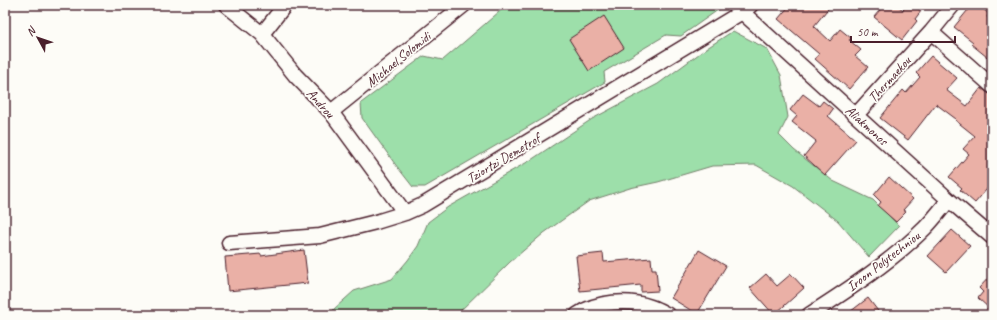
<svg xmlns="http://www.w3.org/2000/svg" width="997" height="320" font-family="Caveat,sans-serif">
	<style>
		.green { fill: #9ddfaa; stroke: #747f6a }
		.building { fill: #eab0a6; stroke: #4a1f2b }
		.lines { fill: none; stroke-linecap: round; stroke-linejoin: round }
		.street-casing { stroke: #4a1f2b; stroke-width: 17 }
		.street { stroke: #fdfcf7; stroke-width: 14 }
		.labels { text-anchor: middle; stroke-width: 3.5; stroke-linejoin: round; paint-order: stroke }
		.street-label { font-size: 14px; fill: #4a1f2b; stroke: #fdfcf7 }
	</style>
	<rect width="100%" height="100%" fill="#fdfcf7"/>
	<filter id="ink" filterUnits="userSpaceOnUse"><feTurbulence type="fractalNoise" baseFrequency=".025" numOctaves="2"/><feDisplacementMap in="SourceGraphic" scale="8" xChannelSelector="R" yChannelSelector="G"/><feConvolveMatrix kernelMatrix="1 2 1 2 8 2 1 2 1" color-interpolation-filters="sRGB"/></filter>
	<g filter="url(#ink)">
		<path class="green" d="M507 5H725L681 36 666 35 604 72 605 82 425 187H413L395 164 362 118 361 103 424 56 443 60Z
			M733 31 767 49 781 75 788 117 779 135 794 150 833 181 873 200 899 226 869 257 838 221 793 186 756 165 712 166 658 182 630 188 589 201 544 233 510 262 456 315H331L334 309 354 291 392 279 408 260 418 246 428 222 448 207 531 160 592 119 658 84 707 48Z"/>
		<path class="building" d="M790 5H831L814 26 830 41 840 29 851 38 849 40 861 50 855 56 868 67 849 89 815 59 819 54 778 19Z
			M884 5H897L903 10 906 5H913L921 11 915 19 917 21 902 40 874 17Z
			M972 5H978L989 14 987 17 992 21V51L987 57 971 44 973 42 954 27Z
			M604 16 624 48 589 71 569 39Z
			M931 56 957 78 946 90 967 106 981 88 992 96V183L975 203 960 190 962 188 949 177 969 154 963 149 975 136 955 120 956 119 936 104 908 140 880 118 903 90 906 93 920 77 916 73Z
			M803 94 819 106 823 101 833 109 828 116 856 140 825 175 804 156 816 141 792 122 797 116 790 110Z
			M889 177 913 199 903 210 906 212 896 222 878 206 881 202 874 195Z
			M952 230 970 246 946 272 928 256Z
			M304 250 308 283 228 291 225 257 261 254V256Z
			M699 250 726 266 697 314 671 298Z
			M603 253 604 262 651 258 652 269H656L658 291 641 292V285L580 291 576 256Z
			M766 274 777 286 791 274 804 288 774 315 750 288Z
			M992 274V311L978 298 983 292 979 288Z
			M868 298 881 315H846Z"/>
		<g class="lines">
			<defs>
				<path id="street" d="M226 5 262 34 295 75 331 112 405 213
					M742 12 949 200 992 237
					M931 32 992 86
					M262 34 285 5
					M331 112 464 5
					M856 115 931 32 953 5
					M229 243 320 236 376 222 405 213 423 205 742 12 751 5
					M577 315C597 301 628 299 651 307 657 309 662 312 668 315
					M809 315C848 290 892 261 925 228 934 219 941 209 949 200"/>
			</defs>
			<use href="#street" class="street-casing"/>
			<use href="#street" class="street"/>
		</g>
	</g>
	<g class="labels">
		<g class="street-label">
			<text transform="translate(398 59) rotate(-39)" y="5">Michael Solomidi</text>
			<text transform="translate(889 79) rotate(-48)" y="5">Thermaekou</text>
			<text transform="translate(321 103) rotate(48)" y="5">Androu</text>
			<text transform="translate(867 125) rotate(42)" y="5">Aliakmonos</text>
			<text transform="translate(503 158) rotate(-31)" y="5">Tziortzi Demetrof</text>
			<text transform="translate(883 261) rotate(-38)" y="5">Iroon Polytechniou</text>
		</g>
	</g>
	<rect width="997" height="320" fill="none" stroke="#fdfcf7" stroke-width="20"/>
	<rect x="10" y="10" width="977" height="300" fill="none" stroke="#4a1f2b" stroke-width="1.5" filter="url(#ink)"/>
	<g transform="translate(38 38) rotate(310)" stroke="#fdfcf7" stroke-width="3" paint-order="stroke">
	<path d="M0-3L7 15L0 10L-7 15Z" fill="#4a1f2b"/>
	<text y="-6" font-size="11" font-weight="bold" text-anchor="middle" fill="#4a1f2b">N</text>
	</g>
	<path d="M851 36v6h104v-6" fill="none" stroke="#4a1f2b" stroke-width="2"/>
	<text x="857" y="36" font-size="12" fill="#4a1f2b" stroke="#fdfcf7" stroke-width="3" paint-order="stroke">50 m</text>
</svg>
